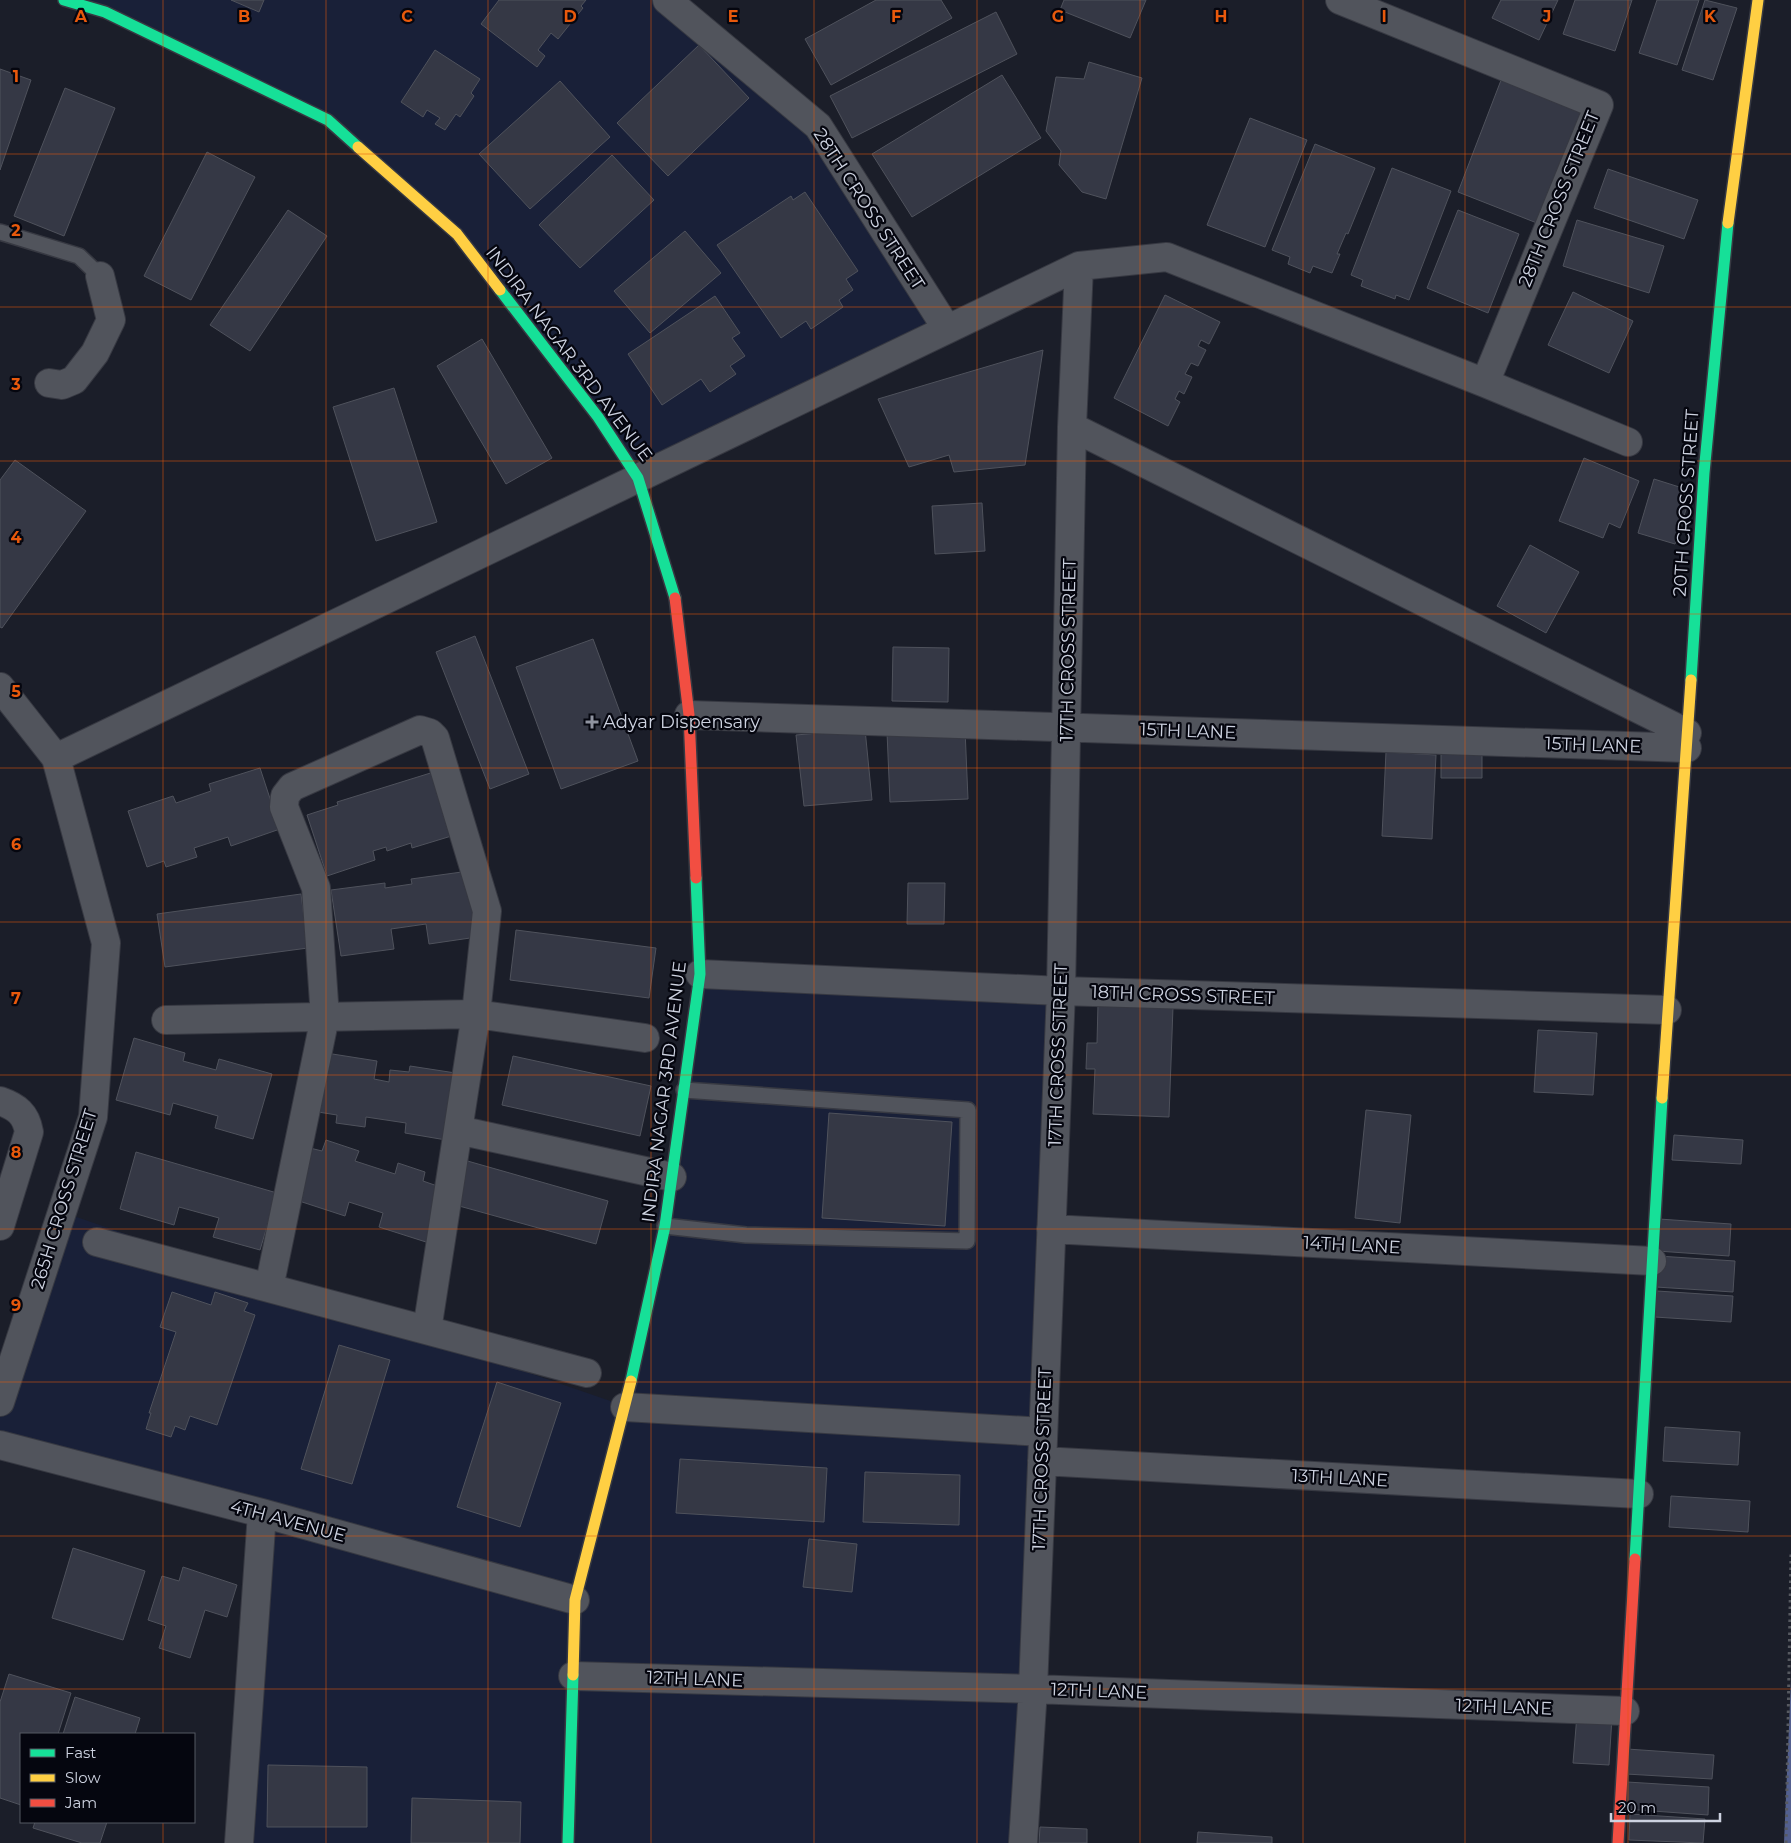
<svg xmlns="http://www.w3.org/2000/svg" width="1791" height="1843" font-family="Montserrat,sans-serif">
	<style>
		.built { fill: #192038 }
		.water { fill: #53608f }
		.building { fill: #353845; stroke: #4f525c }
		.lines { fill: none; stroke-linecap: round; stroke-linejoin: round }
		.lane-casing { stroke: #373942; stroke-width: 18 }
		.street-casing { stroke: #373942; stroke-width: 30 }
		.fast-casing { stroke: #373942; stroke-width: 14 }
		.slow-casing { stroke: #373942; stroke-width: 14 }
		.jam-casing { stroke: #373942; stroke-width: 14 }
		.path { stroke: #565960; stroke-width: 3; stroke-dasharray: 2.5 4; stroke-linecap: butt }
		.lane { stroke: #51545c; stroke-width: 15 }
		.street { stroke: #51545c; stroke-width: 28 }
		.fast { stroke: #16e098; stroke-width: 11 }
		.slow { stroke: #ffcf43; stroke-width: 11 }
		.jam { stroke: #f24e42; stroke-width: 11 }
		.grid { fill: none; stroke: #e8590c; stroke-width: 1; stroke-opacity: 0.55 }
		.poi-dot { fill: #8f93a0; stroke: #05060f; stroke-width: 2 }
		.labels { text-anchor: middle; stroke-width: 4.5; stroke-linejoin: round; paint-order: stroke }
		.street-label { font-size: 18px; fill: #cdd2e0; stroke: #05060f }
		.poi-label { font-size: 18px; fill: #cdd2e0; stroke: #05060f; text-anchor: start }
		.grid-label { font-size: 16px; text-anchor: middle; font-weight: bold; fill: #e8590c; stroke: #05060f; stroke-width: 4.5; stroke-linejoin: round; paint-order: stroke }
	</style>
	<rect width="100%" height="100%" fill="#1b1e29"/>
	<path class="built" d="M64 0H667L818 126 947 329 638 478 457 234 328 120Z
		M700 974 1061 991 1023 1843H568L575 1600 0 1445V1402L62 1212 625 1406Z
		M268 1529 569 1613 562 1843H249Z"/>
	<path class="water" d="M1791 1679V1843H1784Z"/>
	<path class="building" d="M231 0H264L259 12Z
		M499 0H586L581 6 583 8 558 39 551 33 538 50 545 56 537 67 481 24Z
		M876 0H941L952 18 831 85 805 39Z
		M1064 0H1146L1130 38 1060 10Z
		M1501 0H1558L1539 40 1492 18Z
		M1575 0H1632L1615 51 1563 34Z
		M1657 0H1699L1677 65 1639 53Z
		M1705 0 1737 8 1713 80 1682 70Z
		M996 12 1017 54 852 138 830 96Z
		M699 45 749 98 668 176 617 123Z
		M435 50 480 79 471 93 474 96 460 117 456 114 445 130 435 124 440 118 427 110 423 117 401 102Z
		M1089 62 1142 78 1106 199 1082 192 1059 165 1061 151 1046 131 1056 77 1084 79Z
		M0 69 31 80 0 170Z
		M1002 75 1041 138 912 217 872 154Z
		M1503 75 1587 107 1542 225 1458 192Z
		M560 81 610 137 530 209 479 154Z
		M65 88 115 108 64 236 14 216Z
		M1250 118 1307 140 1265 247 1207 225Z
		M1315 144 1375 168 1348 234 1346 233 1337 254H1340L1332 273 1313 266 1310 273 1288 264 1290 257 1272 250Z
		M207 152 255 177 191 300 144 276Z
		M612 155 654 200 580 268 539 225Z
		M1392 168 1451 191 1409 300 1396 295 1395 299 1361 286 1363 280 1351 275Z
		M1608 169 1698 200 1684 239 1594 208Z
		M805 192 858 271 846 279 853 290 839 300 843 307 811 329 806 321 781 338 717 245 791 196 793 200Z
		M288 210 327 236 250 351 210 325Z
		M1458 210 1519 234 1488 313 1427 288Z
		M1577 220 1664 246 1649 293 1563 266Z
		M685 231 721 273 650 333 614 291Z
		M1573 292 1633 321 1609 373 1548 345Z
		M1165 295 1220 322 1209 344 1201 340 1198 346 1206 350 1198 366 1191 363 1185 374 1192 377 1184 394 1179 391 1175 399 1180 402 1168 426 1114 398Z
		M715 296 740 333 732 338 745 356 730 366 736 374 710 392 701 379 662 405 628 354Z
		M482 339 552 458 506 484 437 366Z
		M1043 350 1025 465 954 472 949 455 909 467 878 399Z
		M394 388 437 522 376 541 333 407Z
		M1584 458 1639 481 1620 528 1609 523 1603 538 1559 521Z
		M15 460 86 511 2 628 0 627V480Z
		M1654 479 1692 491 1675 544 1638 533Z
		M982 503 985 551 935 554 932 506Z
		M1530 545 1579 572 1546 633 1497 606Z
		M475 636 529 774 490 789 436 652Z
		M593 639 638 761 561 789 516 667Z
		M893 647 949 648 948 702 892 701Z
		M865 729 872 800 804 806 796 735Z
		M965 729 968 799 890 802 887 732Z
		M1386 752 1436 755 1432 839 1382 836Z
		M1441 753H1482V778H1441Z
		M260 768 280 829 231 846 228 837 194 848 197 857 166 867 164 861 147 867 128 811 173 796 176 803 211 791 209 784Z
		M437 771 458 834 412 848 411 843 387 851 386 847 373 851 375 860 327 876 307 815 338 805 337 802Z
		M469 871 477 937 429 944 426 924 391 929 394 949 341 956 331 890 385 883V888L412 884 411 879Z
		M908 883H945L944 924H907Z
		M301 894 308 948 165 967 157 914Z
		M516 930 656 948 649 998 510 980Z
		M1098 1004 1173 1007 1169 1117 1093 1114 1095 1069H1086L1087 1043H1097Z
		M1538 1030 1597 1033 1593 1095 1534 1092Z
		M134 1038 185 1053 183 1061 216 1070 219 1059 272 1074 253 1139 215 1128 218 1116 173 1103 170 1115 116 1100Z
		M326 1053 377 1061 374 1079 389 1082 390 1070 409 1072 410 1066 462 1074 452 1141 405 1133 406 1123 366 1117 365 1127 336 1123 337 1115 318 1112Z
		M513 1056 651 1086 640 1136 502 1105Z
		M1366 1110 1411 1115 1400 1223 1355 1218Z
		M829 1113 952 1122 945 1226 822 1218Z
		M1674 1135 1743 1140 1741 1164 1672 1160Z
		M326 1140 359 1151 355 1161 395 1174 398 1163 425 1172 423 1181 443 1188 426 1242 379 1227 383 1213 349 1202 345 1216 293 1199 310 1148 322 1151Z
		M136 1152 277 1193 260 1250 213 1237 219 1218 179 1207 174 1225 120 1209Z
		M464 1160 608 1201 596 1244 452 1204Z
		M1659 1219 1731 1224 1729 1256 1657 1251Z
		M1658 1256 1735 1261 1733 1292 1656 1287Z
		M1657 1291 1733 1296 1731 1322 1655 1317Z
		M172 1292 211 1305 215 1292 248 1303 244 1311 255 1315 217 1425 190 1416 185 1430 175 1426 171 1437 146 1429 151 1413H149L176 1332 160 1327Z
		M339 1345 390 1360 352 1484 301 1469Z
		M497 1382 561 1403 520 1527 457 1507Z
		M1665 1427 1740 1432 1738 1465 1663 1461Z
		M680 1459 827 1468 824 1522 676 1513Z
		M865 1472 960 1475 959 1525 863 1522Z
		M1671 1496 1750 1501 1748 1532 1669 1527Z
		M809 1539 857 1544 852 1592 803 1587Z
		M73 1548 145 1571 123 1640 52 1618Z
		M183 1567 237 1585 227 1617 205 1610 190 1658 159 1648 166 1626 148 1620 162 1576 179 1581Z
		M9 1674 71 1693 58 1734H21V1805L0 1798V1702Z
		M75 1697 140 1718 135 1734H63Z
		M1577 1715 1612 1717 1609 1765 1573 1763Z
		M1627 1749 1714 1755 1712 1779 1626 1774Z
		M268 1765 367 1767V1827H267Z
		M1627 1782 1709 1787 1708 1815 1625 1809Z
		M412 1798 521 1802 520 1843H411Z
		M1630 1814 1705 1819 1703 1843 1629 1840Z
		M35 1822H107L100 1843H82L33 1828Z
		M1040 1827 1087 1829V1843H1039Z
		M1198 1832 1272 1837V1843H1197Z"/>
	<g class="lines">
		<defs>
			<path id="lane" d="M0 232 79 256 100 276
				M665 1226 746 1235 967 1241 968 1110 684 1090"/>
			<path id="street" d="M667 0 818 126 947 329
				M1340 0 1599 105 1485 383
				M49 383 62 385 74 380 95 353 111 320 100 276
				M1072 427 1687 733
				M0 687 56 758 106 943 93 1117 0 1402
				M689 715 1687 748
				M56 758 1079 266 1167 257 1485 383 1628 442
				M700 974 1061 991 1667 1010
				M166 1020 476 1014 645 1038
				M0 1101C17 1107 26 1114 29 1132L0 1226
				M458 1130 672 1177
				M1051 1229 1652 1261
				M97 1242 587 1373
				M269 1288 325 1017 316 888 284 807 285 796 292 787 420 730 430 733 435 738 487 911 476 1014 427 1330
				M625 1407 1043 1432
				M0 1445 262 1513 575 1600
				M1042 1461 1639 1494
				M573 1676 1033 1689 1625 1711
				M239 1843 262 1513
				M1023 1843 1033 1689 1061 991 1072 427 1079 266"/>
			<path id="fast" d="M64 0 105 12 328 120 358 147
				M500 290 598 417 638 478 675 598
				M1691 680 1704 473 1728 223
				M631 1381 665 1226 700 974 696 878
				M1635 1559 1662 1098
				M568 1843 573 1675"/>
			<path id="slow" d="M358 147 457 234 500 290
				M1728 223 1758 0
				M1662 1098 1691 680
				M573 1675 575 1600 631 1381"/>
			<path id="jam" d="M675 598 689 715 696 878
				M1618 1843 1635 1559"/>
		</defs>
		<use href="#lane" class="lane-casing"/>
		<use href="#street" class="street-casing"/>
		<use href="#fast" class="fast-casing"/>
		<use href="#slow" class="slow-casing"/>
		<use href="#jam" class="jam-casing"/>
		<path class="path" d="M1786 1843 1791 1552"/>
		<use href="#lane" class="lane"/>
		<use href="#street" class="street"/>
		<use href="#fast" class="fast"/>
		<use href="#slow" class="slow"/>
		<use href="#jam" class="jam"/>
	</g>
	<path class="grid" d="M163 0V1734M326 0V1843M488 0V1843M651 0V1843M814 0V1843M977 0V1843M1140 0V1843M1303 0V1843M1465 0V1843M1628 0V1843M0 154H1791M0 307H1791M0 461H1791M0 614H1791M0 768H1791M0 922H1791M0 1075H1791M0 1229H1791M0 1382H1791M0 1536H1791M0 1689H1791M163 1822V1843"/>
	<path class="poi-dot" d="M589.5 714.5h5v5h5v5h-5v5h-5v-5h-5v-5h5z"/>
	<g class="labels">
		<g class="street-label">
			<text transform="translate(1559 199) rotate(-68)" y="6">28TH CROSS STREET</text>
			<text transform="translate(869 209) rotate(57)" y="6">28TH CROSS STREET</text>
			<text transform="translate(569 354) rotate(53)" y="6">INDIRA NAGAR 3RD AVENUE</text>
			<text transform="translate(1686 503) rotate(-86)" y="6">20TH CROSS STREET</text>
			<text transform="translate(1068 650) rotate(-89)" y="6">17TH CROSS STREET</text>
			<text transform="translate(1188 731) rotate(2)" y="6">15TH LANE</text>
			<text transform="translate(1593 745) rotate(2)" y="6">15TH LANE</text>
			<text transform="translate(1183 995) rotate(2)" y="6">18TH CROSS STREET</text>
			<text transform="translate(1058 1055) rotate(-88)" y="6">17TH CROSS STREET</text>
			<text transform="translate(664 1092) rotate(-83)" y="6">INDIRA NAGAR 3RD AVENUE</text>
			<text transform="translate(64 1199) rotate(-73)" y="6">265H CROSS STREET</text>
			<text transform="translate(1352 1245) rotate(3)" y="6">14TH LANE</text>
			<text transform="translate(1042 1459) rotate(-88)" y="6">17TH CROSS STREET</text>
			<text transform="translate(1340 1478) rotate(3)" y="6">13TH LANE</text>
			<text transform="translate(288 1521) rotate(15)" y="6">4TH AVENUE</text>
			<text transform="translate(695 1679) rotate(2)" y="6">12TH LANE</text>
			<text transform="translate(1099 1691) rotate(2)" y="6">12TH LANE</text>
			<text transform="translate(1504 1707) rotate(2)" y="6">12TH LANE</text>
		</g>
		<g class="poi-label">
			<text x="603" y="728">Adyar Dispensary</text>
		</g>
	</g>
	<g class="grid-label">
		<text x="81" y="22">A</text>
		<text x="244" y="22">B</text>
		<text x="407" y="22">C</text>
		<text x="570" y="22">D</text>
		<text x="733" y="22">E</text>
		<text x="896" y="22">F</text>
		<text x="1058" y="22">G</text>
		<text x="1221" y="22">H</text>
		<text x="1384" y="22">I</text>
		<text x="1547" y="22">J</text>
		<text x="1710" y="22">K</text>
		<text x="16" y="82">1</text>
		<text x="16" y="236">2</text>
		<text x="16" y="390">3</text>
		<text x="16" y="543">4</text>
		<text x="16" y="697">5</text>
		<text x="16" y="850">6</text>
		<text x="16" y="1004">7</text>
		<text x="16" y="1158">8</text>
		<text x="16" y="1311">9</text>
	</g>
	<rect x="20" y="1733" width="175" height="90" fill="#05060f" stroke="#555863"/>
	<rect x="30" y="1749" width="25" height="8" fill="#16e098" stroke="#555863"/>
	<text x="65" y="1758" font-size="15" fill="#cdd2e0">Fast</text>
	<rect x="30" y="1774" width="25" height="8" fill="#ffcf43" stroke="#555863"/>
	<text x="65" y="1783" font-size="15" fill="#cdd2e0">Slow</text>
	<rect x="30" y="1799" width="25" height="8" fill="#f24e42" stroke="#555863"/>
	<text x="65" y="1808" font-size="15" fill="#cdd2e0">Jam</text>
	<path d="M1611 1813v8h109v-8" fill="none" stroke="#cdd2e0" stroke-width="2.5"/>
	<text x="1618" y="1813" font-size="15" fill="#cdd2e0" stroke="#05060f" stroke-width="4" paint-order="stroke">20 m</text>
</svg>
